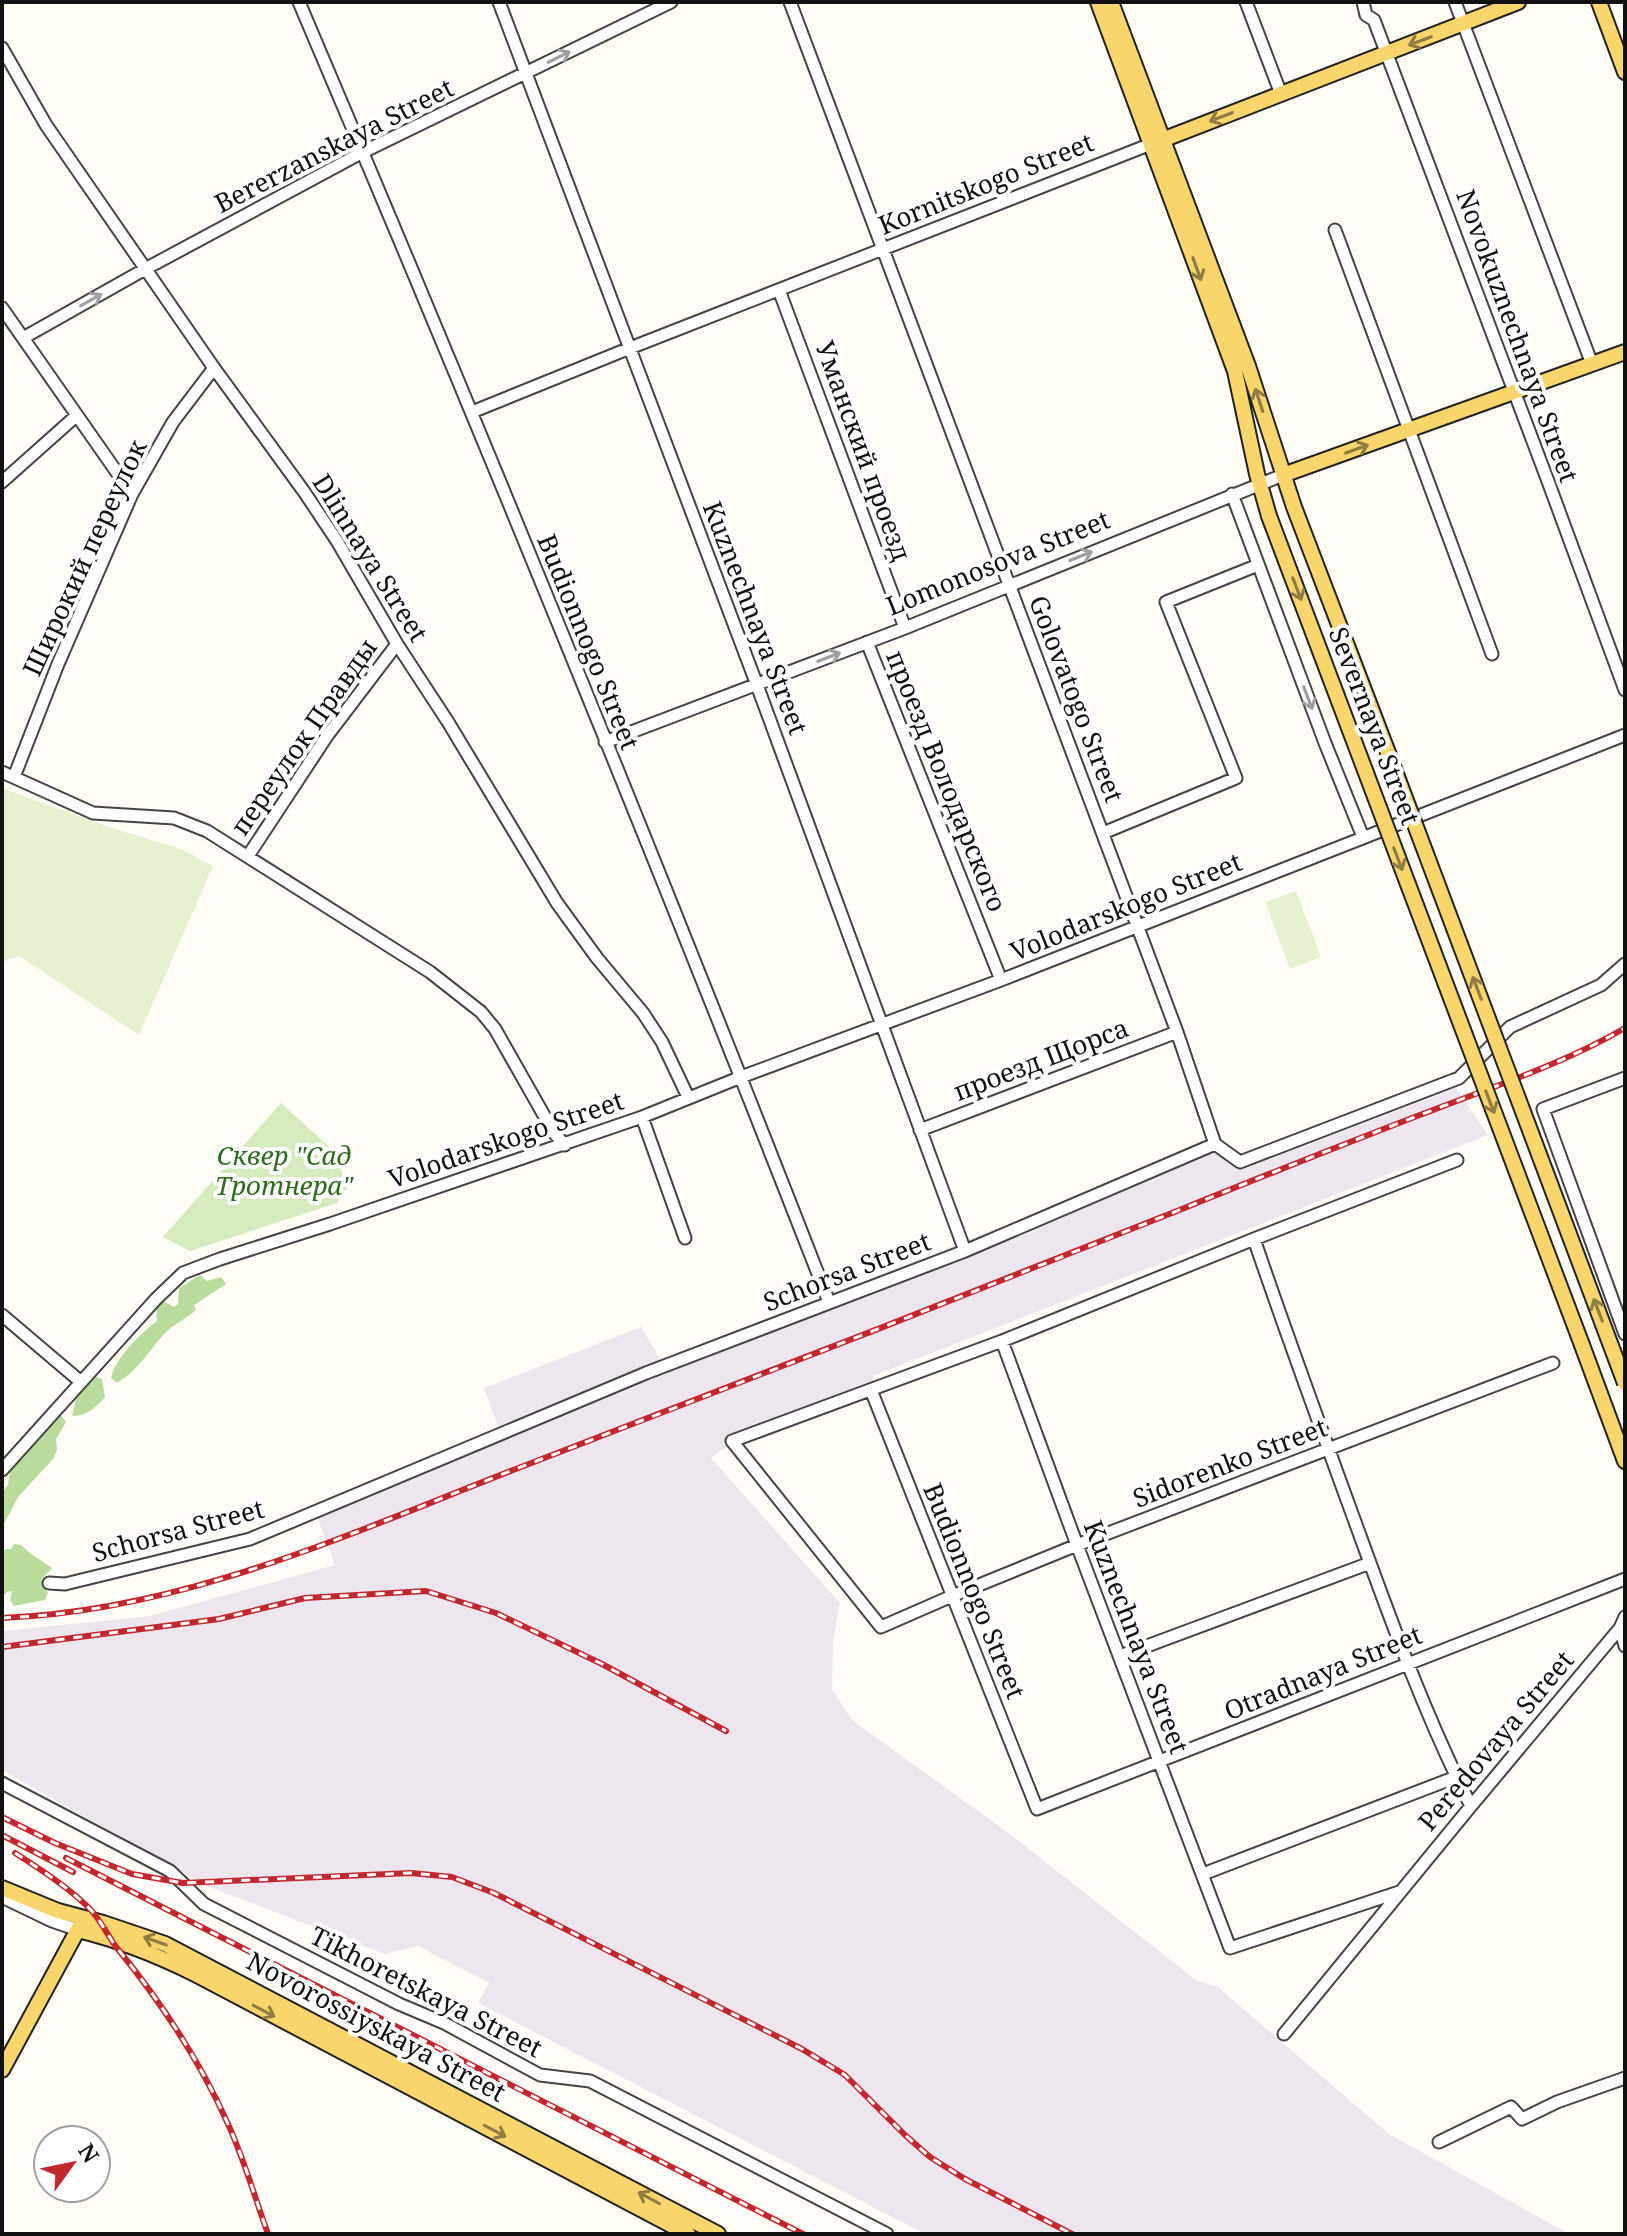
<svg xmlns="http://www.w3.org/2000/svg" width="1627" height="2236" font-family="'Noto Serif',serif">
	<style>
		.industrial { fill: #eee6ef }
		.green { fill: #d5ebbd }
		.forest { fill: #b9dc9c }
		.pitch { fill: #e6f2cf }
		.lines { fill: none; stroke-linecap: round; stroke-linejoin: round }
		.minor-casing { stroke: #444; stroke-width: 15 }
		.major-casing { stroke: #222; stroke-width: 18 }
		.minor { stroke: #fff; stroke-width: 11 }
		.major { stroke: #f9d66b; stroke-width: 14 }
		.rail-casing { stroke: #c4262e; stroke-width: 6 }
		.rail { stroke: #fff; stroke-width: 3; stroke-dasharray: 9; stroke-linecap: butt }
		.major-bridge-casing { stroke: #222; stroke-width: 18; stroke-linecap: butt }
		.major-bridge { stroke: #f9d66b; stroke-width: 14 }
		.oneway { stroke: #917d42 }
		.oneway2 { stroke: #a0a0a0 }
		.labels { text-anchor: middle; stroke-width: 8; stroke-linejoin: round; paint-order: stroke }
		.street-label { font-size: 26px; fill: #111; stroke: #fff }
		.park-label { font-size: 26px; font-style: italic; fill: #2f6b1f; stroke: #fff }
	</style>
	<rect width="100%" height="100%" fill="#fffdf5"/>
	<path class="industrial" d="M1456 1088 1488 1135 873 1376 876 1392 721 1450 711 1458 840 1603 833 1640 832 1689 852 1720 1007 1832 1196 1980 1218 1987 1389 2134 1569 2234H925L478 2003 489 1983 418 1946 385 1954 207 1886 2 1770V1631L150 1616 335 1565 317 1517 502 1438 484 1388 641 1327 662 1362 1211 1143 1242 1170Z"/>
	<path class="green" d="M281 1103 336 1153 347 1188 337 1203 190 1251 163 1237Z"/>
	<path class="forest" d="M200 1275 207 1281 221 1277 226 1284 194 1305 196 1310C187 1318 174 1324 165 1333 150 1349 137 1372 117 1383L111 1378C116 1357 140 1334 157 1321L156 1306 163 1301 174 1307 178 1304 179 1288Z
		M93 1376 102 1379 105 1397C95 1408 87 1416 72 1416L77 1394Z
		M59 1413 66 1422 56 1439 57 1449 54 1458 18 1497 2 1528V1493L8 1485 10 1468Z
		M14 1544 21 1545C31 1555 41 1560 52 1568L41 1580 48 1593 45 1600 14 1606 10 1600 12 1591 7 1592 2 1597V1553L6 1549H11Z"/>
	<path class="pitch" d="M2 788 109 827 181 849 213 866 139 1035 19 956 2 962Z
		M1296 891 1321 957 1290 969 1265 902Z"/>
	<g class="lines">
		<defs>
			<path id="minor" d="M299 2C482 432 659 866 829 1302
				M499 2 757 685 965 1251
				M790 2 1137 925 1177 1032 1215 1144
				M1246 2 1281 94
				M1363 2 1366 15 1374 20C1459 242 1543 466 1625 690
				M1455 2 1592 364
				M2 48 46 125 214 368 305 493 337 541 397 644 448 722 557 903 597 958 643 1013 662 1042 688 1097
				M1335 230 1492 654
				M779 290 905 628
				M2 308 132 494
				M23 338 147 268 363 152 671 2
				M472 412 630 348 1151 144
				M2 482 76 416
				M1232 494 1325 743 1363 837
				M867 642 1001 980
				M605 742 905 628 1283 475
				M2 772 93 813 174 818 207 831 430 972 481 1012 495 1029 554 1133 565 1145
				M14 777 58 664 132 494 173 422 214 368
				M1103 833 1236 778 1166 602 1258 565
				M248 856 327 736 397 644
				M1625 1078 1543 1109 1625 1334
				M642 1117 685 1238
				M920 1130 1177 1032
				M1215 1144 1240 1162 1459 1078 1510 1027 1601 985 1625 964
				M1457 1160 1254 1239 1002 1341 732 1441 881 1627 952 1596 1077 1545 1553 1363
				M1254 1239C1286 1333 1320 1426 1354 1519 1389 1615 1424 1714 1471 1806
				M2 1315 81 1382
				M1002 1341 1077 1545 1230 1948 1399 1892
				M871 1390 1037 1809 1625 1579
				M2 1470 156 1299 183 1273 220 1259 330 1224 642 1117 741 1077 1001 980 1625 735
				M49 1583 65 1584 250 1539 646 1373 965 1251 1215 1144
				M1620 1628 1625 1646
				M1120 1656 1370 1563
				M2 1783 170 1871 204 1904 399 2004 444 2023 540 2075 590 2081 887 2234
				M1203 1874 1456 1777
				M2 1897 52 1921 78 1930
				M1284 2034 1471 1806 1620 1628 1625 1617
				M1439 2142 1511 2107 1522 2119 1557 2102 1625 2078"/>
			<path id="major" d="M1098 2 1235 371 1257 474 1269 516
				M1111 2 1248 366 1294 507 1390 758
				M1599 2 1625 72
				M1157 142 1518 2
				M1283 475 1625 352
				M1582 1345 1625 1461
				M2 1888 58 1911 103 1923 165 1944 718 2234
				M78 1930C119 1940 157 1955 195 1974L688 2234
				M2 2070 82 1922"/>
		</defs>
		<use href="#minor" class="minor-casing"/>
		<use href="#major" class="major-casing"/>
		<use href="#minor" class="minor"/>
		<use href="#major" class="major"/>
		<defs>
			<path id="rail" d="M2 1618C190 1611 361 1528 534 1462 750 1379 967 1295 1182 1209 1266 1175 1349 1142 1433 1110 1498 1085 1565 1063 1625 1028
				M2 1647 219 1619 305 1598 426 1591 496 1613 602 1664 726 1731
				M2 1817 55 1843 132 1874 183 1883 411 1873 452 1877 494 1893 802 2049 845 2075 905 2135 930 2157 965 2179 1072 2234
				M2 1835 73 1872
				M15 1853C40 1869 68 1887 89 1908 101 1920 107 1935 117 1948 161 2002 200 2061 228 2124 244 2159 255 2198 268 2234
				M66 1858 803 2234"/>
		</defs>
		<use href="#rail" class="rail-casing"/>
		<use href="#rail" class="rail"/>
		<defs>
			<path id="major-bridge" d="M1269 516 1582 1345
				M1390 758 1625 1383"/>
		</defs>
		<use href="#major-bridge" class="major-bridge-casing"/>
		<use href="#major-bridge" class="major-bridge"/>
	</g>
	<defs><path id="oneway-shaft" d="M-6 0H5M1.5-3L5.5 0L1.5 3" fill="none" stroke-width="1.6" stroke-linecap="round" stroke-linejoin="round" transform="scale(2)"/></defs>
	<g class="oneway">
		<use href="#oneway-shaft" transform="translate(1420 41) rotate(159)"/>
		<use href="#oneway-shaft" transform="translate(1221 117) rotate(159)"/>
		<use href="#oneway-shaft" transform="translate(1197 269) rotate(70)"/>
		<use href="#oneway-shaft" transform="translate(1259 400) rotate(-108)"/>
		<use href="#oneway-shaft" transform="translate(1357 449) rotate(-20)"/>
		<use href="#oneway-shaft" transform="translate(1297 589) rotate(69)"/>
		<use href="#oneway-shaft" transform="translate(1398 859) rotate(69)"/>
		<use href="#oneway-shaft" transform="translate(1477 988) rotate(-111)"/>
		<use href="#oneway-shaft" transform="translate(1490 1102) rotate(69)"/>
		<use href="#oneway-shaft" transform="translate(1598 1310) rotate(-111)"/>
		<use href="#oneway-shaft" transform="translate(155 1941) rotate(-160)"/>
		<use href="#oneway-shaft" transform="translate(264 2011) rotate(28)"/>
		<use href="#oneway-shaft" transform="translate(495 2131) rotate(28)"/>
		<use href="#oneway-shaft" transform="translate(649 2198) rotate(-152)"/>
	</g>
	<g class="oneway2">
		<use href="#oneway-shaft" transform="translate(559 57) rotate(-26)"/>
		<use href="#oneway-shaft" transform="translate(91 300) rotate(-29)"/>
		<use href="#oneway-shaft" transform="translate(1081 556) rotate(-22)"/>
		<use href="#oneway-shaft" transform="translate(829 657) rotate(-21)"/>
		<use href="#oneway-shaft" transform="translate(1308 698) rotate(69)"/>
	</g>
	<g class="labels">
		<g class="street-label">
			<text transform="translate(334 146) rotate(-27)" y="9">Bererzanskaya Street</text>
			<text transform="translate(986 184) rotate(-22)" y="9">Kornitskogo Street</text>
			<text transform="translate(1517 336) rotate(70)" y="9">Novokuznechnaya Street</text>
			<text transform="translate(863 451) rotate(70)" y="9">Уманский проезд</text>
			<text transform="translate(85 558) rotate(-65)" y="9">Широкий переулок</text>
			<text transform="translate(370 558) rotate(58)" y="9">Dlinnaya Street</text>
			<text transform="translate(998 563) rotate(-22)" y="9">Lomonosova Street</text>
			<text transform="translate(755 618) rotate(69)" y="9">Kuznechnaya Street</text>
			<text transform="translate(588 642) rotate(68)" y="9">Budionnogo Street</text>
			<text transform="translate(1076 699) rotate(69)" y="9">Golovatogo Street</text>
			<text transform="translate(1374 726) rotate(69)" y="9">Severnaya Street</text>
			<text transform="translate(304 737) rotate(-55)" y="9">переулок Правды</text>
			<text transform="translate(946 781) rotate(68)" y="9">проезд Володарского</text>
			<text transform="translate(1126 907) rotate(-22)" y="9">Volodarskogo Street</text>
			<text transform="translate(1041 1060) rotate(-21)" y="9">проезд Щорса</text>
			<text transform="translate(506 1140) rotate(-19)" y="9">Volodarskogo Street</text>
			<text transform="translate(847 1272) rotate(-21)" y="9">Schorsa Street</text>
			<text transform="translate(1230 1463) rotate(-21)" y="9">Sidorenko Street</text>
			<text transform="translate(178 1531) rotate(-15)" y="9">Schorsa Street</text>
			<text transform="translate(974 1591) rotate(68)" y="9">Budionnogo Street</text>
			<text transform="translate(1136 1637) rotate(69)" y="9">Kuznechnaya Street</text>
			<text transform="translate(1323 1673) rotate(-22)" y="9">Otradnaya Street</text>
			<text transform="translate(1496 1741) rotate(-50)" y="9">Peredovaya Street</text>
			<text transform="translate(426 1992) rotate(27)" y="9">Tikhoretskaya Street</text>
			<text transform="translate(376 2027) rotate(28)" y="9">Novorossiyskaya Street</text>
		</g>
		<g class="park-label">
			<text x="284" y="1165">Сквер "Сад<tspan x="284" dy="30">Тротнера"</tspan></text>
		</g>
	</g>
	<rect width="1627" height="2236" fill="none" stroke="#111111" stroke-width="8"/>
	<g transform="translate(72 2164) rotate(57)"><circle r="38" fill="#ffffff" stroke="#a0a0a0" stroke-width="2"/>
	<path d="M0-6L14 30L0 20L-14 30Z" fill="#c4262e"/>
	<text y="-12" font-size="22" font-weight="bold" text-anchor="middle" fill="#111111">N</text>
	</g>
</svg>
